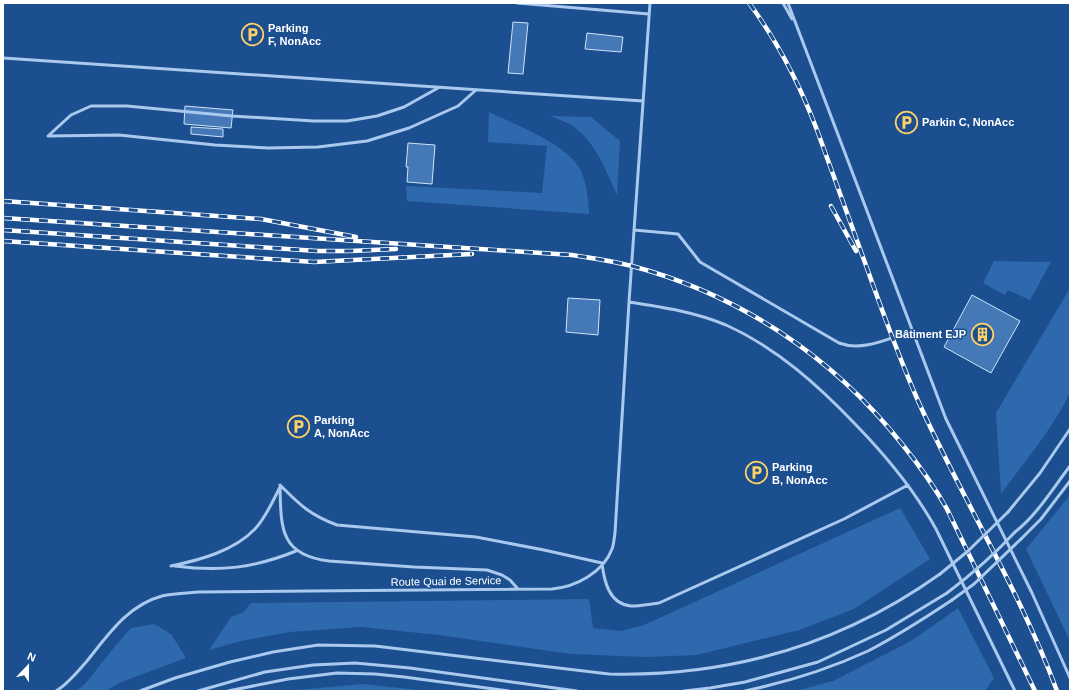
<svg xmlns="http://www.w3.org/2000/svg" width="1073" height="694" font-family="Helvetica,sans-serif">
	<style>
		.green { fill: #2e69ad }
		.building { fill: #4478b7; stroke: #cfe3fa }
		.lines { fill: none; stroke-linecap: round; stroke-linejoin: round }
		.lane { stroke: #a9c9ee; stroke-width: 3 }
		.rail-casing { stroke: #fff; stroke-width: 4.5 }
		.rail { stroke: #1b4f8f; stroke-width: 3; stroke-dasharray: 9; stroke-linecap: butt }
		.lane-bridge { stroke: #a9c9ee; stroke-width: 3 }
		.labels { text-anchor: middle; stroke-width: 3; stroke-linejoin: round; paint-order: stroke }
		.poi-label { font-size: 11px; font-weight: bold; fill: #fff; stroke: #1b4f8f; text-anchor: start }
		.street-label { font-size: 11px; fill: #fff; stroke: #1b4f8f }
	</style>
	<rect width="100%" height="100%" fill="#1b4f8f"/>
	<path class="green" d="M489 112C516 125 566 143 580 169 586 181 589 201 589 214L407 201 406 186 542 193 547 146 488 142Z
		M551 116 591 117 620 141 617 195C606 171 596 143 574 127 568 122 559 120 551 116Z
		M994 261 1051 262 1030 300 1008 290 1005 295 983 283Z
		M1070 288V392C1054 428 1024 462 1001 494L996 413Z
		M1070 495V641L1026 549Z
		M900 508 930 559 854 609 799 630 697 655 645 657 571 654 439 635 361 627 290 632 241 641 209 650 231 617 244 612 251 603 589 599 593 628 621 631 644 625Z
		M958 608 994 678 985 691H795L833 681 911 641Z
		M154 624 171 634 186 658 119 683 106 691H76L85 684 116 645 131 628Z
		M362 684 429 691H283H284Z"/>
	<path class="building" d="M513 22 528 23 523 74 508 73Z
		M587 33 623 37 621 52 585 49Z
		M185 106 233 110 231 128 184 124Z
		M191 127 223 129V137L191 134Z
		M408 143 435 145 432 184 407 182 408 167H406Z
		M972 295 1020 321 991 373 944 347Z
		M568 298 600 300 598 335 566 332Z"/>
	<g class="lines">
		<path class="lane" d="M517 3 649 14
			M783 3 792 19
			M788 3 946 419 1032 593 1070 678
			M3 58 643 101
			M48 136 119 135 215 145 268 148 318 147 367 141 409 128 458 106 476 90
			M48 136 71 115 91 106H127L232 116 314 121H347L377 116 404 107 438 88
			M634 230 678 234 700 262 839 343C863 352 889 338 912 331
			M629 302C662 307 695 312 726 325 777 348 819 386 857 426 887 457 915 491 936 529L1015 691
			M280 485C300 505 310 515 337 525L476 537 544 550 602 563C604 581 609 604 631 606 640 606 650 604 659 603L844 519 908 485
			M280 485C281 527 279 555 329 561L414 567 487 570 502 575 510 580 518 589
			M1008 512 1040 473 1070 429
			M1015 532C1037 515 1053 488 1070 466
			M1021 539 1041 519 1070 481
			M171 566C200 560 234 551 255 529 266 517 273 501 280 487
			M175 566C220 572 254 568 296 551
			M56 691C68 684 78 671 87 661 108 635 128 605 162 596 174 593 187 593 199 592L552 589C575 587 603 573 612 549 614 544 614 538 615 533L629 302 650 3
			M140 691 175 678 230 662 273 652 318 645 375 646 609 674C730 677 842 644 940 574
			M198 691 265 672 313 665 355 663 410 668 577 691
			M228 691 288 679 337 673 375 674 404 677 509 691
			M684 691 710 688 745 682 818 662 886 630 947 593
			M745 691C787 682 829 669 868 651 897 636 925 618 952 600"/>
		<defs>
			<path id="rail" d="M749 3C778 42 800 85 817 130 834 177 851 224 868 271 884 316 900 360 919 403 963 500 1020 591 1057 691
				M3 201 261 219 356 237
				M831 206 856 251
				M3 218 572 255C592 258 612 261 632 266 740 295 832 356 902 444 919 465 934 486 947 509L1035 691
				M3 230 317 251H350L396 249
				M3 241 314 262 472 254"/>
		</defs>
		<use href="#rail" class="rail-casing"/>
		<use href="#rail" class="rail"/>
		<path class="lane-bridge" d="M940 574 968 551 1008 512
			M947 593C972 574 994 555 1015 532
			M952 600 974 584 1021 539"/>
	</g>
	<defs>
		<symbol id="parking-ring" viewBox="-11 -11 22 22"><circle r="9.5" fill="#1b4f8f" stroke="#ffd166" stroke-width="1.5"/><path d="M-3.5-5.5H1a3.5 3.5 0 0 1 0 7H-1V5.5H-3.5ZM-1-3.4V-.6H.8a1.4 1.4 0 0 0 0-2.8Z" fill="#ffd166"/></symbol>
		<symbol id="building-ring" viewBox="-11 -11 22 22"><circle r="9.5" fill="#1b4f8f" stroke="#ffd166" stroke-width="1.5"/><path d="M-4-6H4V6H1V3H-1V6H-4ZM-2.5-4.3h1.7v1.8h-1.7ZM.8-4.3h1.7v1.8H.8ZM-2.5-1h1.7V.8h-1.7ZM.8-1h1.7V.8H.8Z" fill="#ffd166"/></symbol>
	</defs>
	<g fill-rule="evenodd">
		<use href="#parking-ring" x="240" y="22" width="25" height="25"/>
		<use href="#parking-ring" x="894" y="110" width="25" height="25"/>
		<use href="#building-ring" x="970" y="322" width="25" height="25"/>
		<use href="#parking-ring" x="286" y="414" width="25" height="25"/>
		<use href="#parking-ring" x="744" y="460" width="25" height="25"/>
	</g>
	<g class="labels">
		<g class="poi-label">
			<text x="268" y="32">Parking<tspan x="268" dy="13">F, NonAcc</tspan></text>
			<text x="922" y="126">Parkin C, NonAcc</text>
			<text x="966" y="338" text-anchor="end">Bâtiment EJP</text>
			<text x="314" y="424">Parking<tspan x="314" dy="13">A, NonAcc</tspan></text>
			<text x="772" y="471">Parking<tspan x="772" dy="13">B, NonAcc</tspan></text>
		</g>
		<g class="street-label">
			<text transform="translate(446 581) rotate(-1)" y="4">Route Quai de Service</text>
		</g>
	</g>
	<rect width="1073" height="694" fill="none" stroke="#ffffff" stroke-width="8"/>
	<g transform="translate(28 666) rotate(22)" stroke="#1b4f8f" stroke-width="3" paint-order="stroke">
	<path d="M0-3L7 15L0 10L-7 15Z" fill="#ffffff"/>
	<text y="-6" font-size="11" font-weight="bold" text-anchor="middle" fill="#ffffff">N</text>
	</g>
</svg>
